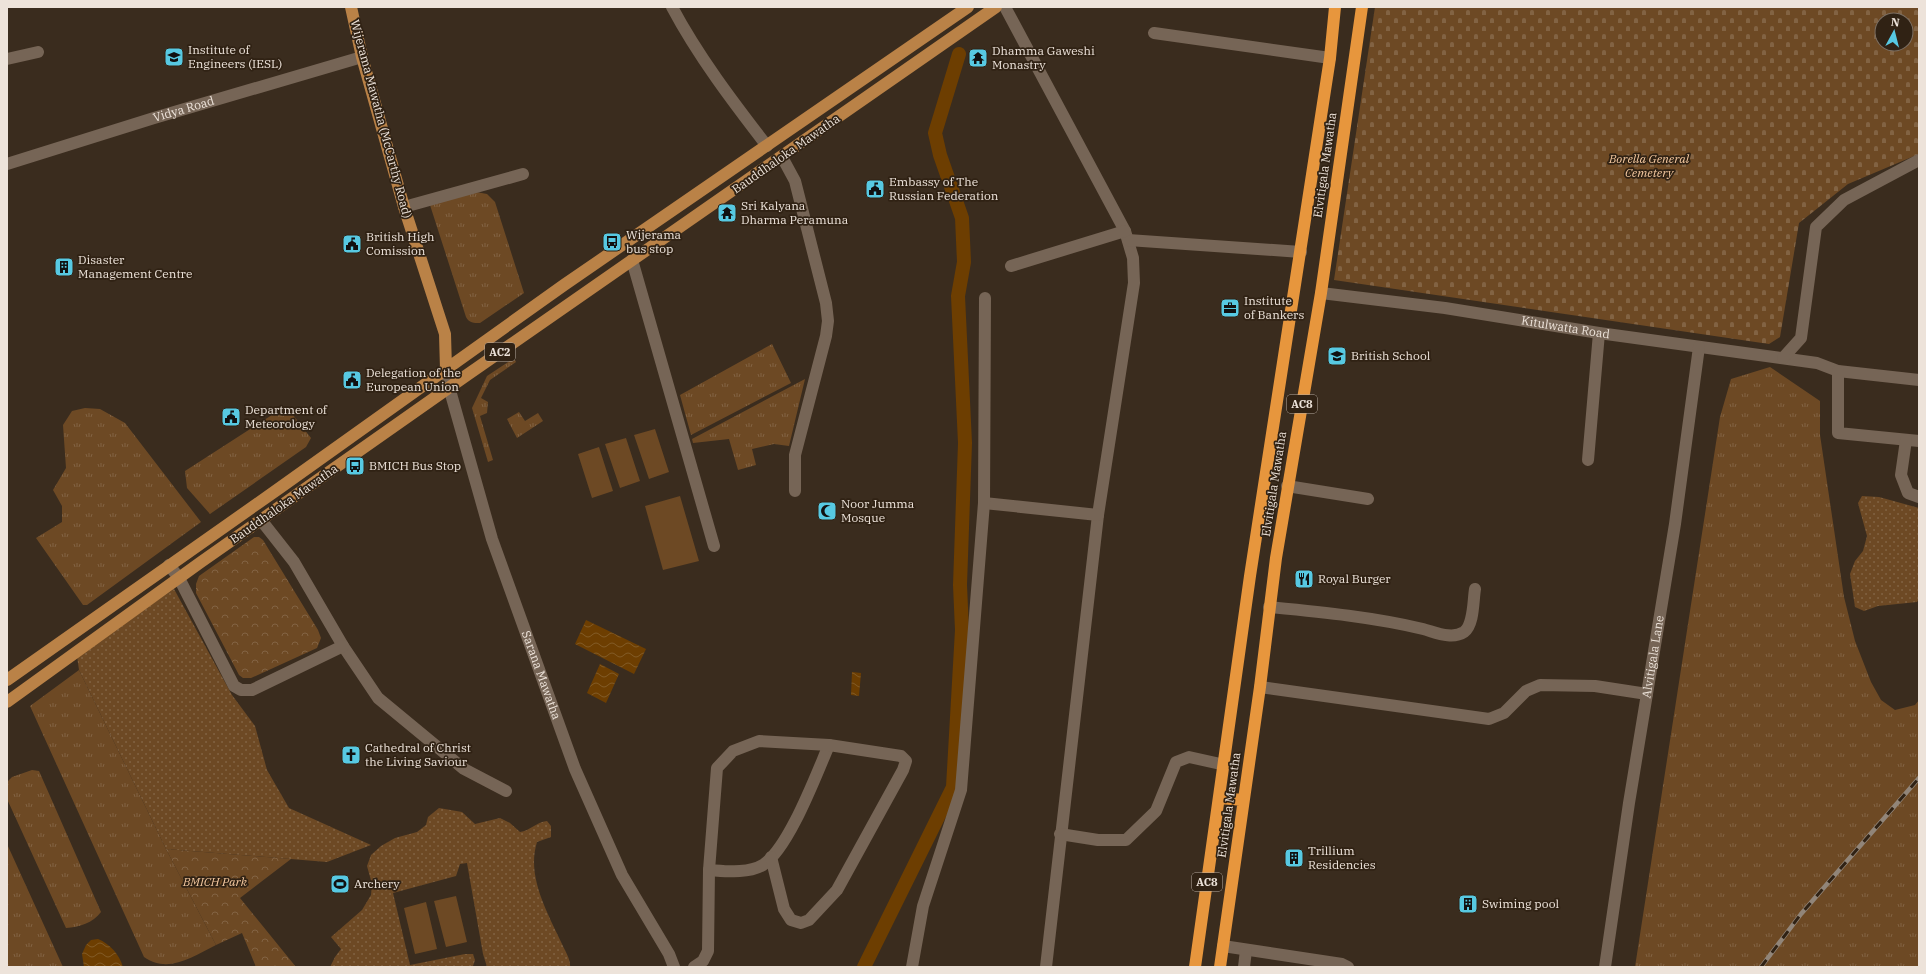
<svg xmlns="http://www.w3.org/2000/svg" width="1926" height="974" viewBox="0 0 1926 974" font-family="'IBM Plex Serif',serif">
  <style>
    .grass { fill: url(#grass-tufts) }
    .cemetery { fill: url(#cemetery-stones); fill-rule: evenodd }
    .park { fill: url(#park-crowns) }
    .garden { fill: url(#garden-dots) }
    .pitch { fill: #6d4924 }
    .water { fill: url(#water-waves) }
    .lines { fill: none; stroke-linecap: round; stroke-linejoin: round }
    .canal { stroke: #6d3e01; stroke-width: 14 }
    .minor { stroke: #766556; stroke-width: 12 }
    .major { stroke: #ba8247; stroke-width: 12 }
    .highway { stroke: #e7963d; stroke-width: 12 }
    .rail-casing { stroke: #918579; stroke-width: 4.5 }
    .rail { stroke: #302214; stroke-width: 3; stroke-dasharray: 9; stroke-linecap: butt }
    .labels { text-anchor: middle; stroke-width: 3.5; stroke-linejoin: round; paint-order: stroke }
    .shield { fill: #302214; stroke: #b4a99f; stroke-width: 1 }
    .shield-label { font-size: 11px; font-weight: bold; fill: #ede3da }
    .poi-label { font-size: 12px; fill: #ede3da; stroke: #302214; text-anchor: start }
    .street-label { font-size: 12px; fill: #ede3da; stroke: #302214 }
    .park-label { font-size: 12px; font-style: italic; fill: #f5c9a0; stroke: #302214 }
  </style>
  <defs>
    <pattern id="grass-tufts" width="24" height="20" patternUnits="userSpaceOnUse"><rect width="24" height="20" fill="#6d4924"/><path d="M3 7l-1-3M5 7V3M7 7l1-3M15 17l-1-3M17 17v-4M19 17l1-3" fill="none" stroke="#826343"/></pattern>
    <pattern id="cemetery-stones" width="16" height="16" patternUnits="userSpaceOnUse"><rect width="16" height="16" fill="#6d4924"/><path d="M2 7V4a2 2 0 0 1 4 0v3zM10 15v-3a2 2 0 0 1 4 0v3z" fill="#826343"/></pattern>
    <pattern id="park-crowns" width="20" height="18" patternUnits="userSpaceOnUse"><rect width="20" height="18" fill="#6d4924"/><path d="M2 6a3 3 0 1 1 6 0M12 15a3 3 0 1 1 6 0" fill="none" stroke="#826343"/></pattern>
    <pattern id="garden-dots" width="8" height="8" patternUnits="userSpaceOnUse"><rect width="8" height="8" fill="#6d4924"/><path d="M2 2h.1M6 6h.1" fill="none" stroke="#826343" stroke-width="1.8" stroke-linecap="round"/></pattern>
    <pattern id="water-waves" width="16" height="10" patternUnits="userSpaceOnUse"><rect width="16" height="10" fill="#6d3e01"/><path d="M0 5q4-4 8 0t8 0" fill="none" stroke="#825a25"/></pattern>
  </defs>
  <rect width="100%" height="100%" fill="#3a2c1e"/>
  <path class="grass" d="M476 192 487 194 495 202 524 293 480 323C474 323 469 323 466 317L430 205Z
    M772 344 791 383 691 435 680 395Z
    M514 358 516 362 490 380 481 398 488 402 487 413 480 416 493 460 488 462 472 408 487 376Z
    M1770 367 1820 401V435L1844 597 1855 641 1871 682 1881 700 1895 710 1915 705 1919 700V967H1635L1720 417 1731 379Z
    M805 379 789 446 774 444 752 449 756 465 738 470 729 439 693 443 692 439Z
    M85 408 100 409 125 423 201 522 87 605H83L36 538 62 522V506L53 490 66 468 63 425 72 411Z
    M519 412 525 421 538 413 543 421 517 438 507 419Z
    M275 413 293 415 311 438 306 447 210 514 187 488 185 471Z
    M79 670 166 849 216 945C192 957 168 974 144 957L30 706Z
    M32 770 39 771 101 912C93 923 79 927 66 928L7 799V782L12 777Z
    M7 844 63 967H7Z"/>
  <path class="cemetery" d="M1375 7H1919V154L1848 184 1799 223 1780 337 1769 344 1334 280ZM1882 20H1906V44H1882Z"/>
  <path class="park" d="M254 537H259L263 540 318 630 321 638 317 648 251 678H243L239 675 196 593V584L199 576Z
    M166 849 291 859 240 898 296 967H256L242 933 216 945Z"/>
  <path class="garden" d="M1862 496 1879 497 1919 508V599L1917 602 1878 606 1864 611 1855 607 1850 574 1855 561 1863 551 1867 536 1858 503Z
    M174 589 232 695 255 726 267 770 289 808 371 845 327 862 166 849 79 670 77 656Z
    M439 808 462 812 475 824 500 818 510 823 520 832C530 831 536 822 547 821L551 826V837L537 842C526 877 548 913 562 944 565 951 571 960 570 967H487L483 954 467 863 460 864 456 876 393 893 410 965 465 954H473L475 960 473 966 330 967 335 957 341 949 331 937 362 910 371 895 372 884 367 866 371 855 381 846 395 838 417 832 426 825 428 817Z"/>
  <path class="pitch" d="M655 429 669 472 649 479 634 435Z
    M626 438 640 481 620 488 605 444Z
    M599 447 613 491 592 498 578 454Z
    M680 496 699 561 663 570 645 506Z
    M456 896 467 942 446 947 434 901Z
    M426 902 437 949 415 954 404 908Z"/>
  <path class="water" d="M586 620 646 649 634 674 575 644Z
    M600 664 619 674 606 703 587 693Z
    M852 672 861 673 859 696 851 695Z
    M98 939C110 944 119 954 123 967H84L82 954 86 945 91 940Z"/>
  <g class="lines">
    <path class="canal" d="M864 967 953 787 962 630 960 585 965 443 958 296 964 262 962 218 940 155 935 133 959 54"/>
    <g class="minor">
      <path d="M672 7C698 56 733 102 767 146"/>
      <path d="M1005 7 1125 231 1133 258 1134 283 1098 515 1046 967"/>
      <path d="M1154 33 1330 58"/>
      <path d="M7 59 38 52"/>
      <path d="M782 157 795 181 826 303 828 321 826 336 795 455V491"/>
      <path id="s1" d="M7 164 154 118 362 57"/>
      <path d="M404 207 523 174"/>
      <path d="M1128 240 1301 252"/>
      <path d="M632 260 714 546"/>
      <path d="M1011 266 1125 231"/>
      <path id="s2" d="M1321 293 1445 308 1599 333 1817 363 1838 371 1919 380"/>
      <path d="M1783 358 1801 338 1816 227 1844 200 1919 160"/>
      <path id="s3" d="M446 369 449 387 492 539 575 769 622 875 669 954 674 967"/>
      <path d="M1838 371V433L1919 441"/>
      <path d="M1906 440 1901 475 1908 493 1919 497"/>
      <path d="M1588 460 1599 333"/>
      <path d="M1287 486 1368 499"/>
      <path d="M984 503 1098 515"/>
      <path d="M261 520 294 562 343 646 378 698 464 769 506 791"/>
      <path d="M169 565 179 578 234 686 241 690H252L343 646"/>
      <path d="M1269 607C1320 612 1373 617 1423 629 1435 632 1452 640 1464 632 1474 625 1473 601 1475 589"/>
      <path d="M1260 687 1489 719 1504 713 1526 691 1540 685 1595 686 1647 694"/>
      <path d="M1060 834 1098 840H1126L1156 811 1176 762 1189 757 1225 765"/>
      <path d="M709 870C725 871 748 874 763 865 789 848 816 775 829 745"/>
      <path d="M1223 946 1342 964 1348 967"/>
      <path d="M694 967 703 961 708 951 709 870 717 768 733 751 759 741 829 745 901 756 906 761 903 770 837 890 809 920 801 923 791 920 784 909 771 857"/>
      <path d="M912 967 923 906 961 790 984 503 985 298"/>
      <path d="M1244 967 1246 950"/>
      <path id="s4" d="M1605 967 1629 803 1675 524 1699 347"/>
    </g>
    <path class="major" d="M351 7 362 57 404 207 445 334 446 369
      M7 680 281 487 564 285 968 7
      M7 702 201 562 467 375 996 7"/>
    <path class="highway" d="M1220 798 1243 800
      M1195 967 1250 576 1330 58 1335 7
      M1220 967 1260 687 1276 558 1321 293 1362 7"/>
    <g class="rail-casing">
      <path id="rail" d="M1761 967 1801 914 1919 778"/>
    </g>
    <use href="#rail" class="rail"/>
  </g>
  <defs>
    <g id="school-square" transform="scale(1)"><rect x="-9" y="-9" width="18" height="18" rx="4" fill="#57c9e2" stroke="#302214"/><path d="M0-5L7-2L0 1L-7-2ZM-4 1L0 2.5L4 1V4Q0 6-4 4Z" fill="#111"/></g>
    <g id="temple-square" transform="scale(1)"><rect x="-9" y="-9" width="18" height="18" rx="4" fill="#57c9e2" stroke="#302214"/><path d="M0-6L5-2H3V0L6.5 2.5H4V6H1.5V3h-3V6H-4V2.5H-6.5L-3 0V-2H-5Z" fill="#111"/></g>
    <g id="civic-square" transform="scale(1)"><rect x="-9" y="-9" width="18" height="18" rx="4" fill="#57c9e2" stroke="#302214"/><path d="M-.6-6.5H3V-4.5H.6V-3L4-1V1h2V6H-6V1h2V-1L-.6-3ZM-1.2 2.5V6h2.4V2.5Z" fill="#111"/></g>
    <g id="bus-square" transform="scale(1)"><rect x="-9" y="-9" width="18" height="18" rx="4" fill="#57c9e2" stroke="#302214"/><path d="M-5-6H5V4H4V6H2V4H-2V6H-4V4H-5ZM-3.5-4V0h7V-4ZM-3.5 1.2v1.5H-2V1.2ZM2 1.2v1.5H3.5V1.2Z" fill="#111"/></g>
    <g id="building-square" transform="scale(1)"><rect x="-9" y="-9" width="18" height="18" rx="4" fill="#57c9e2" stroke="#302214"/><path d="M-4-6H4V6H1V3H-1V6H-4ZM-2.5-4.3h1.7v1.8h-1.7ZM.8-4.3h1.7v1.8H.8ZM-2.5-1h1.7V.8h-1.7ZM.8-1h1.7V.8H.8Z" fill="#111"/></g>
    <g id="office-square" transform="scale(1)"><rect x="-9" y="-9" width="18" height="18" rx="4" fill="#57c9e2" stroke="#302214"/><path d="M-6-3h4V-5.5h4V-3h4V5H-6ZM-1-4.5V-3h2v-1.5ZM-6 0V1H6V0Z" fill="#111"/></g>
    <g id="mosque-square" transform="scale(1)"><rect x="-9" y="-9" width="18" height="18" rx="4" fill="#57c9e2" stroke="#302214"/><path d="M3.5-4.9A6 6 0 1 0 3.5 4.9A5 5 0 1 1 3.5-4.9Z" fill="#111"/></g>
    <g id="restaurant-square" transform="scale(1)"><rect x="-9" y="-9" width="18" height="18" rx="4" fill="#57c9e2" stroke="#302214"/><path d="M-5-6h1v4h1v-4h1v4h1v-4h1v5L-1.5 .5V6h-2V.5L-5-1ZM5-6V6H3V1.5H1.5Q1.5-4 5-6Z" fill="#111"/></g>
    <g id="church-square" transform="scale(1)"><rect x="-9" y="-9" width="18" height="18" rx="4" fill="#57c9e2" stroke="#302214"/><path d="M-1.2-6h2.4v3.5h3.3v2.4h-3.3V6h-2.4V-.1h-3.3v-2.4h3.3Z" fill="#111"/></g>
    <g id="stadium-square" transform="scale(1)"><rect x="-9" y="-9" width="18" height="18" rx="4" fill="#57c9e2" stroke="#302214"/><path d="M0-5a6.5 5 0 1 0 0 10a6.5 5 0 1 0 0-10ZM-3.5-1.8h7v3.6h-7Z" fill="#111"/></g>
  </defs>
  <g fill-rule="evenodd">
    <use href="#school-square" x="174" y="57"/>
    <use href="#temple-square" x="978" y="58"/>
    <use href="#civic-square" x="875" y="189"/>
    <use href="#temple-square" x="727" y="213"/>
    <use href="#bus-square" x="612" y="242"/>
    <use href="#civic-square" x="352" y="244"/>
    <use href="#building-square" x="64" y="267"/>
    <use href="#office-square" x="1230" y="308"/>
    <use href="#school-square" x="1337" y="356"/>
    <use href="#civic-square" x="352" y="380"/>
    <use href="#civic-square" x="231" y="417"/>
    <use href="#bus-square" x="355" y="466"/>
    <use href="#mosque-square" x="827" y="511"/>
    <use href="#restaurant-square" x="1304" y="579"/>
    <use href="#church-square" x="351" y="755"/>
    <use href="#building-square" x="1294" y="858"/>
    <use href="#stadium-square" x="340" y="884"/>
    <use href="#building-square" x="1468" y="904"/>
  </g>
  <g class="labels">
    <g class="shield">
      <rect x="485" y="343" width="30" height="18" rx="3"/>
      <rect x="1287" y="395" width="30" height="18" rx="3"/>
      <rect x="1192" y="873" width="30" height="18" rx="3"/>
    </g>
    <g class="shield-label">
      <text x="500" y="356">AC2</text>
      <text x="1302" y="408">AC8</text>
      <text x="1207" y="886">AC8</text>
    </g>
    <g class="poi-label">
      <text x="188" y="54">Institute of<tspan x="188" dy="14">Engineers (IESL)</tspan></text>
      <text x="992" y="55">Dhamma Gaweshi<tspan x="992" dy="14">Monastry</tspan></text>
      <text x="889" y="186">Embassy of The<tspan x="889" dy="14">Russian Federation</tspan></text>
      <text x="741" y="210">Sri Kalyana<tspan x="741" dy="14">Dharma Peramuna</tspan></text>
      <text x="626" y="239">Wijerama<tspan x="626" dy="14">bus stop</tspan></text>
      <text x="366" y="241">British High<tspan x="366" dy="14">Comission</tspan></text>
      <text x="78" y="264">Disaster<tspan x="78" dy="14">Management Centre</tspan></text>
      <text x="1244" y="305">Institute<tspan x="1244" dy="14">of Bankers</tspan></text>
      <text x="1351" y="360">British School</text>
      <text x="366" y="377">Delegation of the<tspan x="366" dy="14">European Union</tspan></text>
      <text x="245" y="414">Department of<tspan x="245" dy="14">Meteorology</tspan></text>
      <text x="369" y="470">BMICH Bus Stop</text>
      <text x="841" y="508">Noor Jumma<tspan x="841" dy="14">Mosque</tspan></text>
      <text x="1318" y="583">Royal Burger</text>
      <text x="365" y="752">Cathedral of Christ<tspan x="365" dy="14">the Living Saviour</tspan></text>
      <text x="1308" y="855">Trillium<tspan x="1308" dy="14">Residencies</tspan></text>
      <text x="354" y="888">Archery</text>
      <text x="1482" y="908">Swiming pool</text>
    </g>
    <g class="street-label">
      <text dy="4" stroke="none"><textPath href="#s1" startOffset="185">Vidya Road</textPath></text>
      <text transform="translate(381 119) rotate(75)" y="4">Wijerama Mawatha (McCarthy Road)</text>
      <text transform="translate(786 154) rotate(-35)" y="4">Bauddhaloka Mawatha</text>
      <text transform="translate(1325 165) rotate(-82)" y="4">Elvitigala Mawatha</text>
      <text dy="4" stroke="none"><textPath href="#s2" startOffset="247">Kitulwatta Road</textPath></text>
      <text transform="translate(1274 484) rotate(-81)" y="4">Elvitigala Mawatha</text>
      <text transform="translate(284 504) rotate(-35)" y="4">Bauddhaloka Mawatha</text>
      <text dy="4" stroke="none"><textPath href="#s4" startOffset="314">Alvitigala Lane</textPath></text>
      <text dy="4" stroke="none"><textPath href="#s3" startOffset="321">Sarana Mawatha</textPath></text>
      <text transform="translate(1229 805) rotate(-82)" y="4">Elvitigala Mawatha</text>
    </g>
    <g class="park-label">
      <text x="1649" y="163">Borella General<tspan x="1649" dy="14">Cemetery</tspan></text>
      <text x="215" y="886">BMICH Park</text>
    </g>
  </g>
  <rect width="1926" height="974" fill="none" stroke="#ede3da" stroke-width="16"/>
  <g transform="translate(1894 32) rotate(7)"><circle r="19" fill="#302214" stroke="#7c6f63"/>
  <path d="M0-3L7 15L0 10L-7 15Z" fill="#57c9e2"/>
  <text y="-6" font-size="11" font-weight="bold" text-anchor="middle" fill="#ede3da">N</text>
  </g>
</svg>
